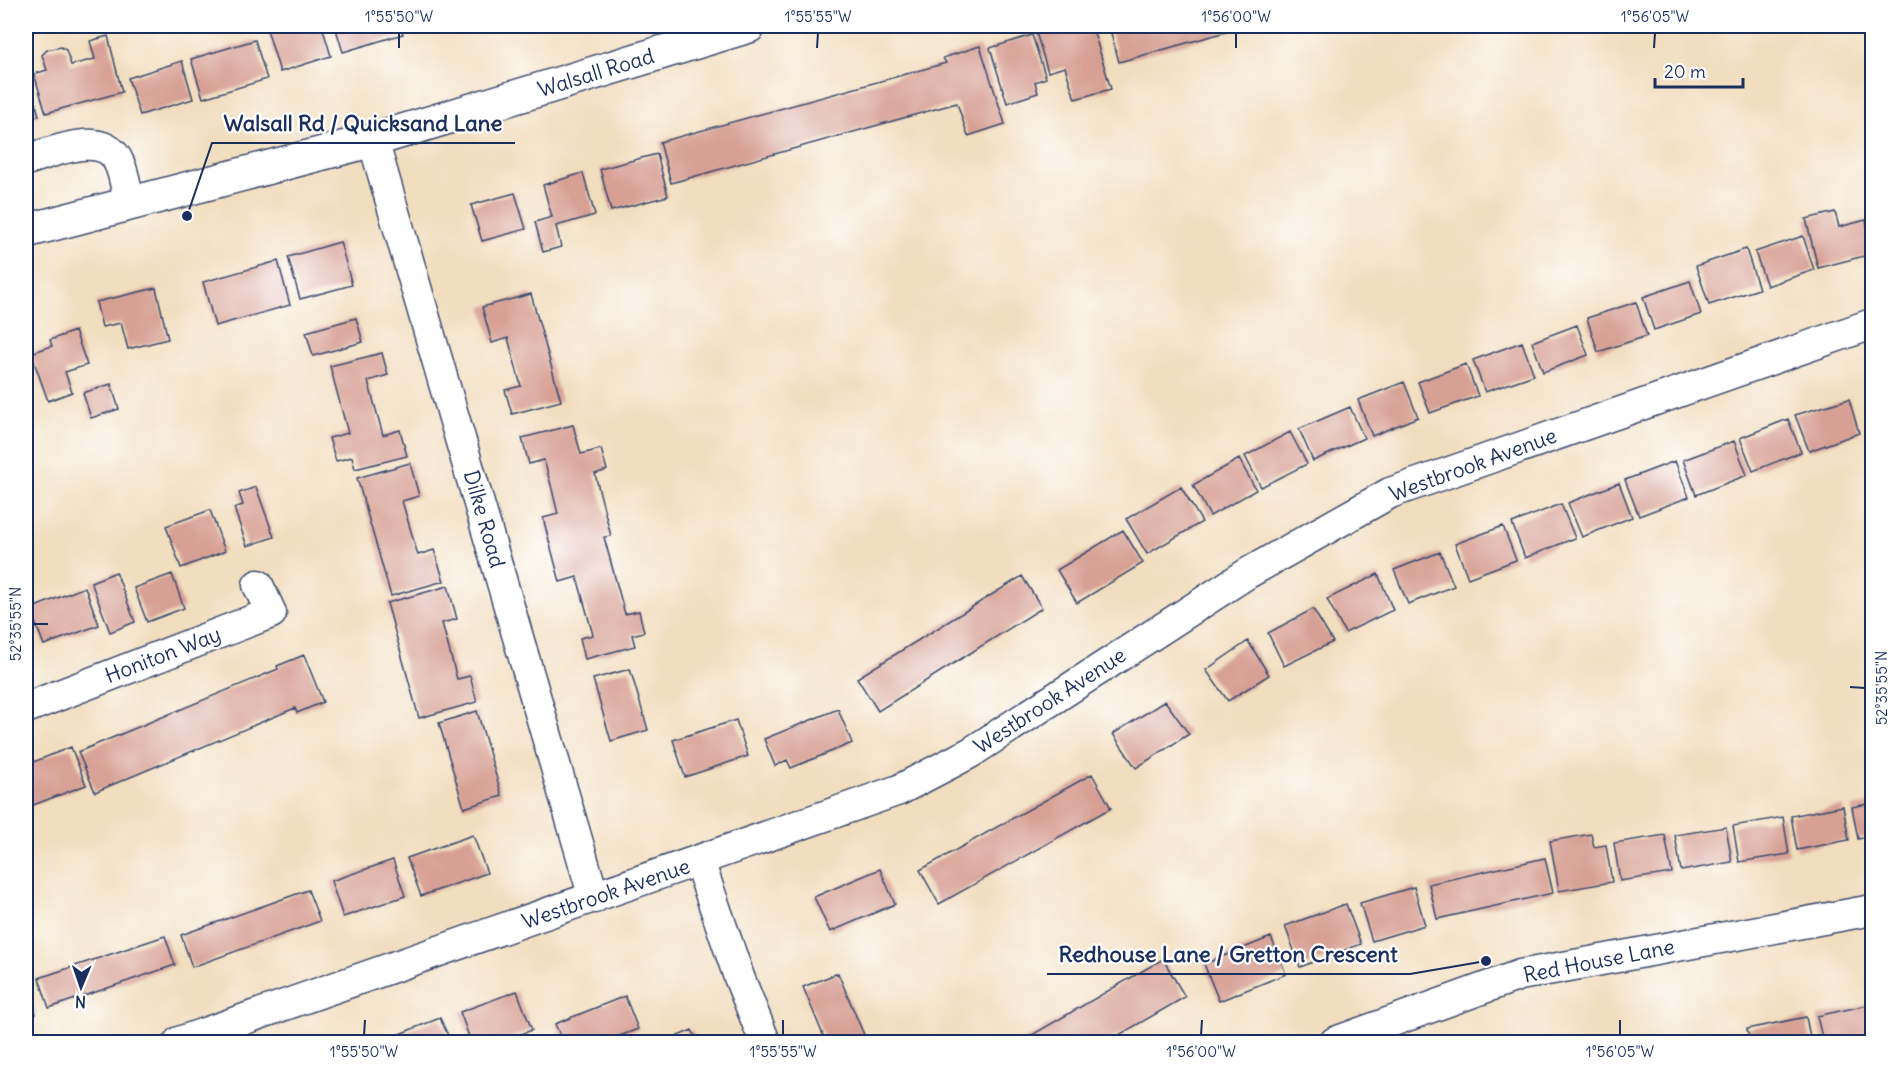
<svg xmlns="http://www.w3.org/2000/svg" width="1898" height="1068" viewBox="0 0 1898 1068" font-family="Delius,sans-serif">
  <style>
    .building { fill: #d7a094 }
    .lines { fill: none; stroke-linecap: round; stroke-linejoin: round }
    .minor-casing { stroke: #3b496d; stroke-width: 33 }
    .major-casing { stroke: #3b496d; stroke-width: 36 }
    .minor { stroke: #fff; stroke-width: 30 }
    .major { stroke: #fff; stroke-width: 33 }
    .ticks { fill: none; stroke: #1b2f5e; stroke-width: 2 }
    .labels { text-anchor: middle; stroke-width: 4.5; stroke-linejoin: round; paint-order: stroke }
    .street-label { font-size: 21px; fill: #1b2f5e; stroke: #fff }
    .leader { fill: none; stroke: #1b2f5e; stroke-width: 2 }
    .callout-dot { fill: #1b2f5e; stroke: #fff; stroke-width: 2 }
    .callout-label { font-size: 22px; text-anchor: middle; font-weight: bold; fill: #1b2f5e; stroke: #fff; stroke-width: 4.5; stroke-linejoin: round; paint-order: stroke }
    .neatline { fill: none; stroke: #1b2f5e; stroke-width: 2 }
    .ticks-label { font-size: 15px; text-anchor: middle; fill: #1b2f5e }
  </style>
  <rect width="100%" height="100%" fill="#fff"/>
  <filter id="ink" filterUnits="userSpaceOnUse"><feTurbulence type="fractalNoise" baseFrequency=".0167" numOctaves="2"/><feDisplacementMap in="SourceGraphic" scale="12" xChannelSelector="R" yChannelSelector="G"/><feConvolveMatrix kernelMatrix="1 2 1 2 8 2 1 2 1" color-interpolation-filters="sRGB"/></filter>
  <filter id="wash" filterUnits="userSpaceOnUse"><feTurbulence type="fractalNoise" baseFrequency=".008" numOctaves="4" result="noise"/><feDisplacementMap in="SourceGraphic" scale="24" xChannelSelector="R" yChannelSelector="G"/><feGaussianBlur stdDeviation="1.35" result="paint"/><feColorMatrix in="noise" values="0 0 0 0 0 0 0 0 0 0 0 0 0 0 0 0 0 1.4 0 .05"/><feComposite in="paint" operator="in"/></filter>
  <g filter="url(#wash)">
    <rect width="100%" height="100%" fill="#f1debf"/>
    <g id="blocks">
      <path class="building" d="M266 26H322L331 56 280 72Z
        M335 26H400L403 34 343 52Z
        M1047 26H1092L1111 89 1075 99 1065 67 1048 72 1035 29Z
        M1109 26H1247L1119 62Z
        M1032 35 1046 78 1035 82 1038 93 1007 103 990 48Z
        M108 36 122 92 46 113 34 74 47 70 42 55 47 50 61 47 66 50 71 65 95 59 90 41Z
        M255 40 267 79 203 98 191 59Z
        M980 46 1005 124 968 136 957 103 671 183 660 142 946 63 943 58Z
        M182 61 193 99 140 115 128 78Z
        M29 78 39 116 26 119V79Z
        M657 154 668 196 611 211 600 169Z
        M583 173 595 215 556 226 561 247 543 252 535 222 552 217 543 185Z
        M515 193 526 229 482 241 471 205Z
        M1835 212 1839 227 1866 220 1872 254 1818 268 1806 219Z
        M1803 236 1814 270 1767 286 1755 252Z
        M340 242 352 285 300 299 288 257Z
        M1746 249 1759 289 1709 305 1696 266Z
        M278 261 290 305 215 326 203 282Z
        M1690 281 1701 314 1654 330 1643 297Z
        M156 288 168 339 128 349 121 323 102 327 96 302Z
        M531 294 561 401 512 414 505 390 521 386 508 338 492 343 482 307Z
        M1636 302 1647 336 1598 352 1587 318Z
        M356 318 363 342 313 356 306 332Z
        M1577 325 1588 355 1543 372 1532 342Z
        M75 331 87 365 65 372 72 392 48 401 31 353 52 346 50 340Z
        M1522 342 1534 375 1485 392 1473 360Z
        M382 353 388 375 368 381 383 435 400 430 407 456 355 469 352 457 336 461 329 438 348 433 330 366Z
        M1466 364 1478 396 1430 413 1418 382Z
        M1404 382 1418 417 1372 436 1358 400Z
        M111 384 119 409 91 418 83 393Z
        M1871 389 1872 390V428L1865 426Z
        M1849 399 1859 433 1809 451 1795 415Z
        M1350 407 1364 438 1313 461 1299 429Z
        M1788 419 1801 452 1753 471 1740 438Z
        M573 425 581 454 601 449 607 470 595 474 611 536 604 537 625 614 639 611 644 632 632 635 635 646 585 659 580 638 593 635 577 577 560 582 543 518 558 514 551 485 544 460 529 464 522 438Z
        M1290 432 1307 464 1261 487 1245 456Z
        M1734 441 1747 475 1696 495 1683 460Z
        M1239 459 1256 490 1210 516 1193 485Z
        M1675 461 1689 497 1639 516 1625 480Z
        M410 463 419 496 402 501 418 555 434 550 444 581 391 596 357 478Z
        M1619 483 1632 517 1582 537 1568 503Z
        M256 487 274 537 247 546 234 508 243 505 239 493Z
        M1181 487 1202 522 1147 554 1126 519Z
        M1561 504 1575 538 1525 558 1512 523Z
        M210 510 225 551 181 568 166 526Z
        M1503 526 1516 560 1468 578 1455 544Z
        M1123 530 1143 563 1077 603 1057 570Z
        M1440 552 1454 586 1408 604 1394 570Z
        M116 572 135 622 110 632 91 582Z
        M172 574 184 608 147 622 134 588Z
        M1378 574 1393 610 1345 633 1327 599Z
        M1022 576 1042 608 878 711 857 678Z
        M448 586 457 619 442 623 457 679 470 676 477 702 419 718 387 603Z
        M85 587 99 625 44 645 30 609Z
        M1313 609 1333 642 1284 666 1268 633Z
        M1248 641 1269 675 1228 701 1206 670Z
        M304 655 323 702 297 713 295 708 95 792 78 752 278 669 277 666Z
        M630 669 648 730 611 741 593 679Z
        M1165 701 1189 734 1136 768 1113 734Z
        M838 709 852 743 791 768 787 760 775 766 764 739Z
        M477 711 502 796 464 808 439 723Z
        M736 720 748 756 685 777 673 740Z
        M71 747 86 785 28 807 26 800V765Z
        M1092 774 1111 808 939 904 920 870Z
        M1872 803V836L1858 839 1852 807Z
        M1843 806 1849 840 1797 850 1791 816Z
        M1783 817 1789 854 1739 862 1733 826Z
        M1726 827 1732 862 1681 871 1675 835Z
        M1591 834 1594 847 1606 845 1612 882 1559 891 1550 841Z
        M473 835 487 873 421 896 407 858Z
        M1665 835 1672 873 1620 881 1614 843Z
        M1545 858 1553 893 1437 919 1429 884Z
        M393 860 405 896 343 917 331 881Z
        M880 869 895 904 830 932 814 897Z
        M1414 887 1425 925 1372 941 1360 903Z
        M308 890 320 921 192 967 181 935Z
        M1346 904 1361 944 1300 967 1285 926Z
        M165 936 175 965 49 1008 39 978Z
        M1271 937 1286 974 1219 1001 1204 964Z
        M1163 959 1185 997 1107 1042H1020Z
        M838 973 867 1042H826L803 987Z
        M26 986 36 1014 26 1018Z
        M517 991 532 1030 500 1042H471L460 1012Z
        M625 996 638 1029 604 1042H563L555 1024Z
        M1872 1004V1039L1857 1042H1823L1817 1016Z
        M1806 1017 1811 1042H1750L1747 1029Z
        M440 1018 451 1042H379Z
        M692 1030 698 1042H664Z"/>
    </g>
  </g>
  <g filter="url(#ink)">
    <use href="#blocks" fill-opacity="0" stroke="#3b496d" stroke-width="1.5"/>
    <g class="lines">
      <g class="minor-casing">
        <path id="minor" d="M373 140 594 898
          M26 160C51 153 105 128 119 163 125 175 126 191 130 204
          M26 708 271 613 258 585
          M699 861 739 977 765 1042
          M179 1042 899 790 970 753 1248 573 1390 493 1872 324
          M1335 1042 1520 975 1872 910"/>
      </g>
      <g class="major-casing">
        <path id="major" d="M26 231 373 140 749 26"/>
      </g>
      <use href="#minor" class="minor"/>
      <use href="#major" class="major"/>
    </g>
  </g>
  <path class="ticks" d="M399 48V33M817 48 818 33M1236 48V33M1654 48 1655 33M33 624H48M1850 687 1865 688M364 1035 365 1020M783 1035V1020M1201 1035 1202 1020M1620 1035V1020"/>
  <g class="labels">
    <g class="street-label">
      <text transform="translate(596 73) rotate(-17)" y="7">Walsall Road</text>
      <text transform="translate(1473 465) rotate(-20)" y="7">Westbrook Avenue</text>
      <text transform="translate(484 519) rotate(74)" y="7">Dilke Road</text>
      <text transform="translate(163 655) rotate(-21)" y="7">Honiton Way</text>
      <text transform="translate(1050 701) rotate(-33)" y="7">Westbrook Avenue</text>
      <text transform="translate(606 894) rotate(-19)" y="7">Westbrook Avenue</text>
      <text transform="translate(1599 961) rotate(-11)" y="7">Red House Lane</text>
    </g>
  </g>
  <path class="leader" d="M187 216L212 143H515M1486 961L1410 974H1047"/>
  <g class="callout-dot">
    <circle cx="187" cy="216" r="6"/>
    <circle cx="1486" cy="961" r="6"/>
  </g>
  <g class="callout-label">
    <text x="363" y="131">Walsall Rd / Quicksand Lane</text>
    <text x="1228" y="962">Redhouse Lane / Gretton Crescent</text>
  </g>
  <rect width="1898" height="1068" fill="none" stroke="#fff" stroke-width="66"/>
  <g transform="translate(81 987) rotate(182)" stroke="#ffffff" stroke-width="4.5" paint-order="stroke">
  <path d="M0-4.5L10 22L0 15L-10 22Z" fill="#1b2f5e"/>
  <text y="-9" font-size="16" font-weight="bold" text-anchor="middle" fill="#1b2f5e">N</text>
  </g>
  <path d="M1655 78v9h88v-9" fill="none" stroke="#1b2f5e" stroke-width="3"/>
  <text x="1664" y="78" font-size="18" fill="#1b2f5e" stroke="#ffffff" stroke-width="4.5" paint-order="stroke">20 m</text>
  <rect x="33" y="33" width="1832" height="1002" class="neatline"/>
  <g class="ticks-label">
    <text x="399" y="22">1°55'50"W</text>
    <text x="818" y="22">1°55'55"W</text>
    <text x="1236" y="22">1°56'00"W</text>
    <text x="1655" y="22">1°56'05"W</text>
    <text transform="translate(16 624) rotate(-90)" y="5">52°35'55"N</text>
    <text transform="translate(1882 688) rotate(-90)" y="5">52°35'55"N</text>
    <text x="364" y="1057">1°55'50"W</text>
    <text x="783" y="1057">1°55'55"W</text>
    <text x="1201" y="1057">1°56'00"W</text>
    <text x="1620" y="1057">1°56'05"W</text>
  </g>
</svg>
